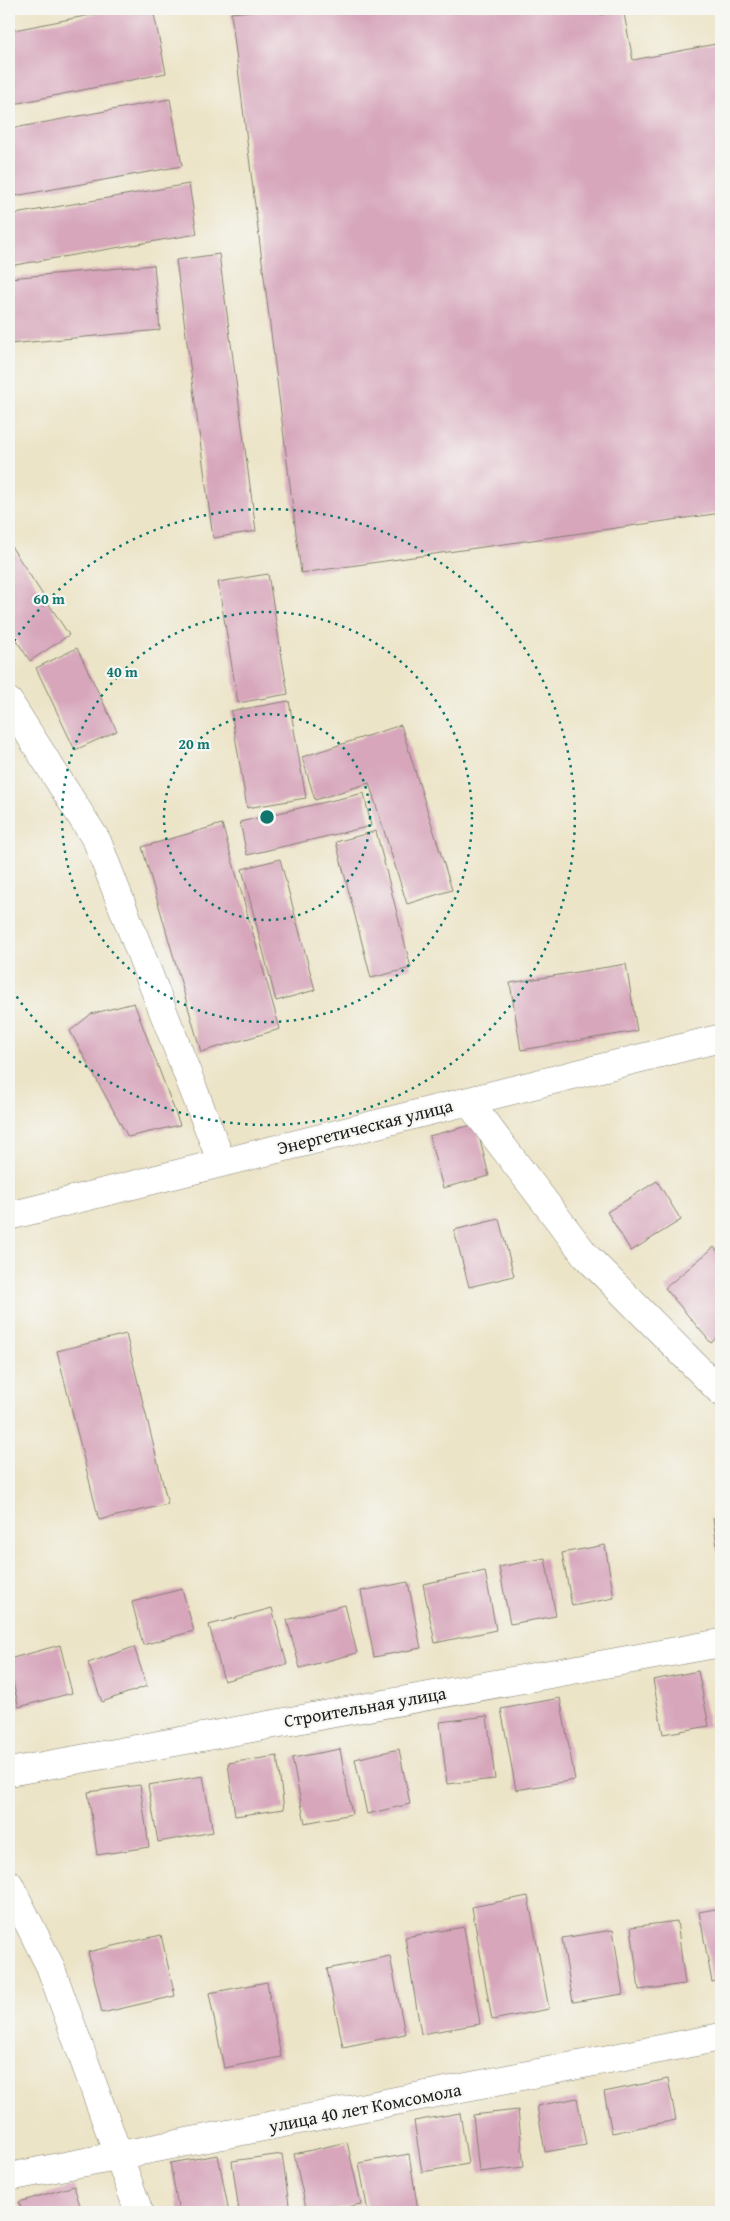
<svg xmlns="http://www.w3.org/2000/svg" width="730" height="2221" viewBox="0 0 730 2221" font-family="'Gentium Book Plus',serif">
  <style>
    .building { fill: #d7a6bb }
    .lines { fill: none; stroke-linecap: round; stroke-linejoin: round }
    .minor-casing { stroke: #848072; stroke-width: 29 }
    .minor { stroke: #fff; stroke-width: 28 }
    .ring { fill: none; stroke: #0f766e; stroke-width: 2.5; stroke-dasharray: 2.5 5 }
    .labels { text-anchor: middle; stroke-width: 4.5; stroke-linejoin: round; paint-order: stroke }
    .street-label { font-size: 18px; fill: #1c1c1c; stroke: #f6f6f2 }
    .centre { fill: #0f766e; stroke: #f6f6f2; stroke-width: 2.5 }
    .ring-label { font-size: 15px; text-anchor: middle; font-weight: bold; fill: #0f766e; stroke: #f6f6f2; stroke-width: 4.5; stroke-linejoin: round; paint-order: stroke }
  </style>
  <rect width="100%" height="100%" fill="#f6f6f2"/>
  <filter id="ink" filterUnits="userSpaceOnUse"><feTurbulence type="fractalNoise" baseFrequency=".02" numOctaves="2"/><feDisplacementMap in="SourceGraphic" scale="10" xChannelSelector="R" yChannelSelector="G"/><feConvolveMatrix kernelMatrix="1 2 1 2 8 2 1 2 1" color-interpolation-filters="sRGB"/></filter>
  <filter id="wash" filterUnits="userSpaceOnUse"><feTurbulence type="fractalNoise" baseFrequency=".0096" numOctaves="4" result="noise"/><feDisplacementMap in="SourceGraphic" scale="20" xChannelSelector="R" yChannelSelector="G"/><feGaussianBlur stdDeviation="1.12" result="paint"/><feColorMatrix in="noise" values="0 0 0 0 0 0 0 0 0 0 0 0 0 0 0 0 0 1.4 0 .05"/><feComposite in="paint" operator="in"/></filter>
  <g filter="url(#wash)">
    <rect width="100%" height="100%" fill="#ece4c7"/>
    <g id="blocks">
      <path class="building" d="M121 9H153L166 73 9 105V31Z
        M272 9H600V15L623 9 633 60 721 43V513L301 573 231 13Z
        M170 99 182 166 9 197V129Z
        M189 184 197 234 9 266V215Z
        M219 254 256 531 213 538 176 260Z
        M154 265 160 330 9 344V278Z
        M9 543 69 635 30 661 9 629Z
        M268 574 288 694 238 703 218 582Z
        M77 648 117 731 75 750 36 668Z
        M289 701 306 798 247 808 231 711Z
        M401 725 452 890 407 904 369 783 315 800 302 757Z
        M364 793 371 826 247 855 240 822Z
        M222 824 280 1029 201 1052 142 847Z
        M376 831 411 968 371 978 336 842Z
        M280 859 315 990 276 1001 242 869Z
        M626 964 637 1031 521 1050 510 983Z
        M134 1003 180 1125 128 1137 70 1031 91 1014Z
        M476 1124 489 1176 443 1188 429 1136Z
        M657 1181 681 1220 631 1251 607 1212Z
        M499 1219 514 1276 469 1287 454 1230Z
        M714 1247 721 1256V1334L711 1343 665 1288Z
        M126 1334 168 1504 99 1520 57 1351Z
        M721 1517V1569H720L713 1518Z
        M605 1545 614 1598 572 1606 562 1553Z
        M545 1558 556 1616 510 1624 499 1567Z
        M485 1571 496 1630 435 1643 423 1584Z
        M408 1582 421 1648 374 1657 361 1591Z
        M182 1589 194 1631 143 1645 132 1602Z
        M345 1605 357 1653 300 1668 287 1620Z
        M272 1608 287 1664 224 1681 209 1625Z
        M60 1645 72 1693 19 1707 9 1667V1659Z
        M134 1647 147 1686 102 1702 88 1663Z
        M698 1671 709 1726 663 1734 653 1680Z
        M560 1698 575 1780 516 1790 501 1709Z
        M487 1716 495 1779 447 1784 440 1722Z
        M340 1749 352 1814 305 1823 292 1758Z
        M399 1749 410 1804 367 1814 355 1759Z
        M277 1756 284 1809 235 1816 228 1763Z
        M203 1776 213 1832 158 1842 148 1785Z
        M140 1785 149 1847 97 1855 88 1792Z
        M528 1896 549 2009 492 2020 472 1907Z
        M721 1908V1980L712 1982 699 1912Z
        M677 1921 685 1984 639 1990 631 1927Z
        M464 1927 480 2024 421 2034 405 1937Z
        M613 1930 623 1994 573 2002 562 1938Z
        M161 1935 175 1996 102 2013 88 1952Z
        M390 1956 405 2034 343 2047 327 1969Z
        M267 1982 281 2057 224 2068 209 1993Z
        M668 2079 676 2120 612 2133 604 2092Z
        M577 2098 586 2145 545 2152 537 2106Z
        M518 2110 524 2167 479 2172 473 2115Z
        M460 2113 468 2164 422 2172 414 2121Z
        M347 2142 361 2204 326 2212H307L294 2154Z
        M282 2154 290 2212H239L232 2161Z
        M409 2154 418 2210 403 2212H368L359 2163Z
        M218 2155 229 2212H179L170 2163Z
        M74 2186 82 2212H22L19 2202Z"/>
    </g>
  </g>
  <g filter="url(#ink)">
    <use href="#blocks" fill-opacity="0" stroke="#848072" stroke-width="1"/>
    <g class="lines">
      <g class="minor-casing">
        <path id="minor" d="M9 702 97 841 222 1163
          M468 1101 586 1256 721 1392
          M9 1216 721 1038
          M9 1772 721 1643
          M9 1884 50 1966 139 2212
          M9 2177 721 2037"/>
      </g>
      <use href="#minor" class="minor"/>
    </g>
  </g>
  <g class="ring">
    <circle cx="267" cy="817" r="103"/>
    <circle cx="267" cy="817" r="205"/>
    <path d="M10 647A308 308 0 1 1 10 987"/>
  </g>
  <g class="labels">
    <g class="street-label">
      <text transform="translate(365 1127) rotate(-14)" y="6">Энергетическая улица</text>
      <text transform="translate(365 1707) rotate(-10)" y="6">Строительная улица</text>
      <text transform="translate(365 2108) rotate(-11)" y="6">улица 40 лет Комсомола</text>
    </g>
  </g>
  <circle cx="267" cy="817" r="8" class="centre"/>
  <g class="ring-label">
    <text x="49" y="604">60 m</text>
    <text x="122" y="677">40 m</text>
    <text x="194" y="749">20 m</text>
  </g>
  <rect width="730" height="2221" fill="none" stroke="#f6f6f2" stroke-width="30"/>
</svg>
